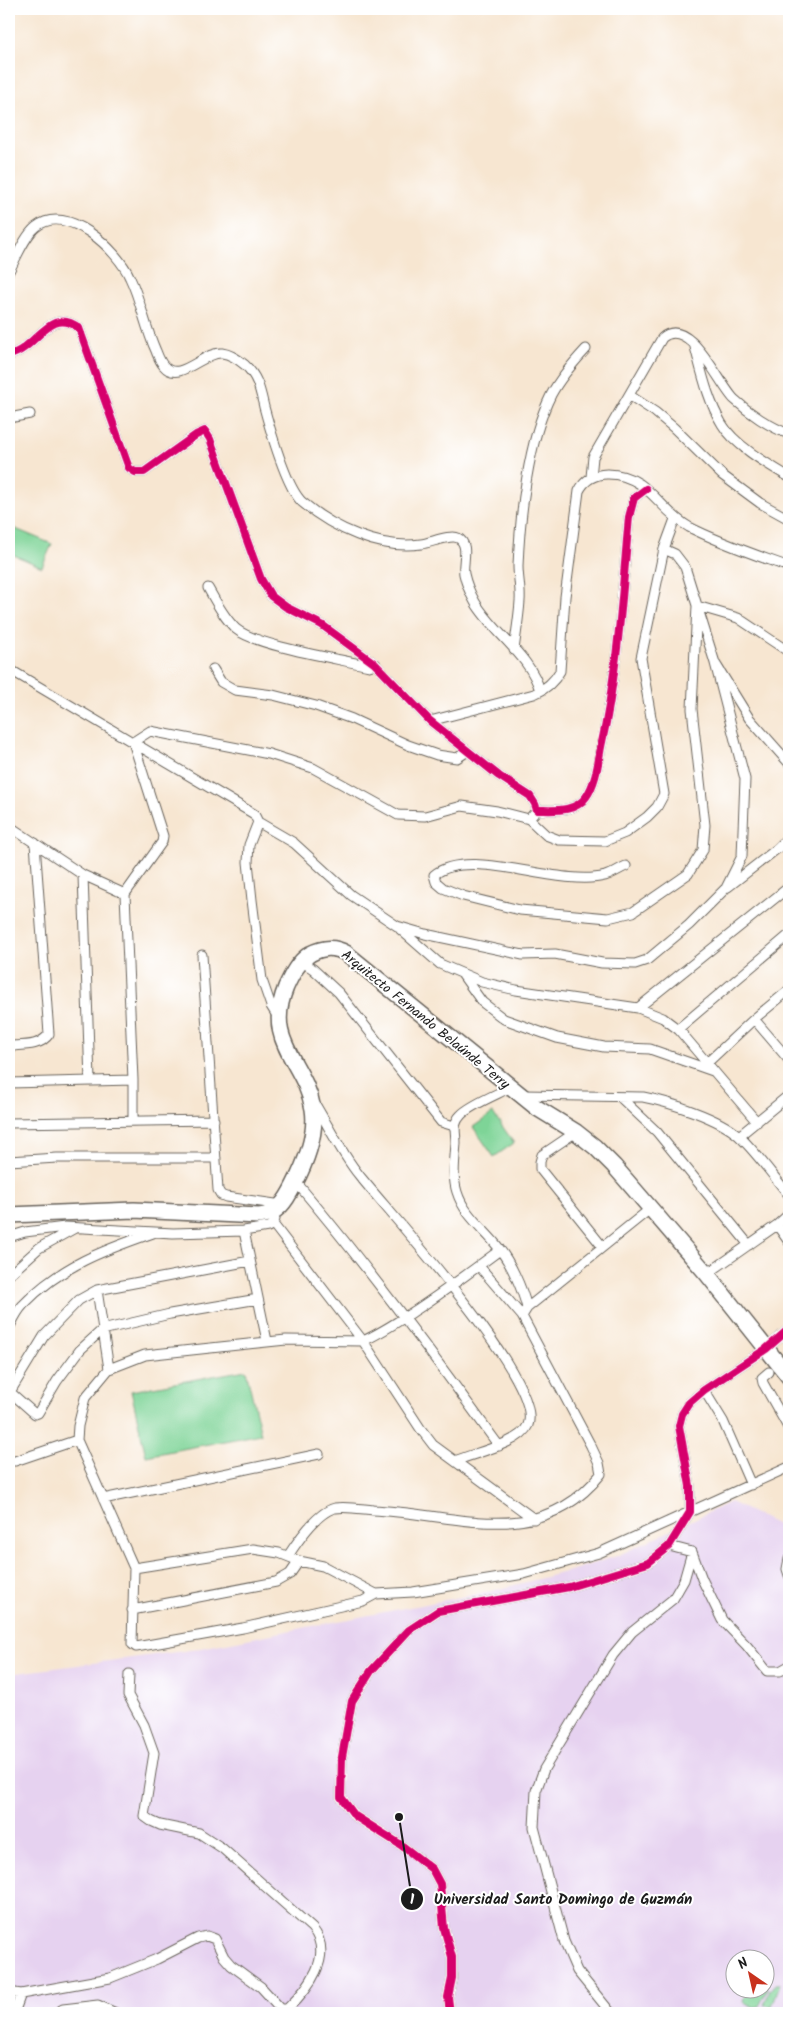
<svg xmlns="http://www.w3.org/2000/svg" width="798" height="2022" viewBox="0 0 798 2022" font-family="Kalam,sans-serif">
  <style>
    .built { fill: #e6d2f0; fill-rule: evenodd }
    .green { fill: #7ed497; stroke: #4d785a }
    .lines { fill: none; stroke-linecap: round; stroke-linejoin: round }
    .street-casing { stroke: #69635b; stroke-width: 11 }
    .primary-casing { stroke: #69635b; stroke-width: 18 }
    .street { stroke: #fff; stroke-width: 9 }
    .primary { stroke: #fff; stroke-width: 15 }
    .cycleway-casing { stroke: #fff; stroke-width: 11 }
    .cycleway { stroke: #d6006c; stroke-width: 8 }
    .labels { text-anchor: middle; stroke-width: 4; stroke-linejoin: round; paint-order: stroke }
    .street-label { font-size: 14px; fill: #1c1c1c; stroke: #fff }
    .leader { fill: none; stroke: #1c1c1c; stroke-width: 2 }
    .callout-dot { fill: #1c1c1c; stroke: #fff; stroke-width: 2 }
    .mark-label { font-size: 15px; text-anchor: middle; font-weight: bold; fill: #fff }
    .callout-label { font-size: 15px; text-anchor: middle; font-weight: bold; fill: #1c1c1c; stroke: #fff; stroke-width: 4; stroke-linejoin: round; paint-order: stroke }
  </style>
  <rect width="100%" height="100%" fill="#fff"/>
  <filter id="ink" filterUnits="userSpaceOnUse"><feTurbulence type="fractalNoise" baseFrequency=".02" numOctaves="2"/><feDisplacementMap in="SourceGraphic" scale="10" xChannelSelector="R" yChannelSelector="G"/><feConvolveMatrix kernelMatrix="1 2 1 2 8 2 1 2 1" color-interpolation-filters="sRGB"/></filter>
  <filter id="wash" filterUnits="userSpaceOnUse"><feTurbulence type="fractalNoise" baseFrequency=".0096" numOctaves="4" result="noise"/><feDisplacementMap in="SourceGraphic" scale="20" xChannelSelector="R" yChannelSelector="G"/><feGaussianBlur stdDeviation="1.12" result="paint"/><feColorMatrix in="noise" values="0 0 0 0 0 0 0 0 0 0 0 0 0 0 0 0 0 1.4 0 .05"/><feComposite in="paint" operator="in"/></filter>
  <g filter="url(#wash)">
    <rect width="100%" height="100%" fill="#f7e6d1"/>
    <path class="built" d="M730 1502 789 1530V2013H9V1674L185 1651 492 1591 573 1570 617 1556ZM736 1960H766V1990H736Z"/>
    <path class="green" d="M11 527 52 544 42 567 9 553V533Z
      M493 1113 514 1143 494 1157 473 1127Z
      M246 1370 261 1434 146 1456 131 1391Z
      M766 1983 768 1989 759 2006 754 2007 744 2002 745 1997 753 1990H766Z
      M775 1984H780L772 2006 764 2005 770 1990Z"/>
  </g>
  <g filter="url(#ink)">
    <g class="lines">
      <g class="street-casing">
        <path id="street" d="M9 271C17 257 24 237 36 227 67 202 118 250 130 278 141 301 145 327 156 351 158 356 160 362 164 366 179 384 204 351 222 353 230 354 239 360 245 365 258 377 260 390 264 407 270 429 286 487 302 502 333 528 380 550 421 544 430 543 451 534 458 538 470 544 462 563 464 574 466 583 470 593 475 602 493 633 531 656 540 691
          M695 347C702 373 708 401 722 424 734 445 769 465 789 477
          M9 355C37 349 49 305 79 328L129 468 135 472H144L196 435 205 431 210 439 261 579 271 596 286 607 322 625 374 663 430 721 499 776 530 796 535 804 537 810C553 810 575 813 586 797 596 783 598 763 601 747 618 671 622 594 629 517L634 498 646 489
          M629 395 655 412 674 428 722 475 760 503 789 519
          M9 418 30 414
          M591 477 593 457 662 338C689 314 719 384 734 399 749 413 770 427 789 434
          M664 549 675 554 685 567 715 663 749 718 789 763
          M208 588C216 602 224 618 236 629 256 646 340 659 369 666L376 664
          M514 650C516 634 519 617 520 601 521 589 518 578 518 566 520 515 528 441 551 395 560 378 573 363 586 349
          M9 669 254 814 258 822 249 845 248 862 252 900 262 980 271 1006 279 1019
          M213 669 221 682 235 690 273 695 316 706 352 719 408 745 437 755 457 758 468 751
          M430 721 534 694C546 689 554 682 560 671L565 597 579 491C591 467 621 472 640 484 658 497 668 515 689 527 720 543 756 555 789 567
          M529 819 546 835 559 840 605 841 625 833 647 817 657 807 664 794 641 658 664 549 675 519
          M258 822 294 843 351 895 397 926 425 934 523 955 555 954 602 963 635 964 647 960 689 925 726 888 742 856 745 779 715 663
          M9 826 83 875 125 894
          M626 866C619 869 612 874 605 876 559 888 470 846 434 875L436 882 443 888 463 896 520 910 608 918 633 912 688 874 703 850 705 825 692 709 697 606 738 618 789 652
          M83 875 90 1081
          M728 887 778 848 789 837
          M400 929 440 964 482 982 516 990 638 1008 663 1018 679 1030 757 1122
          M202 955 218 1190 221 1195 226 1197 282 1205
          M301 961 313 969 339 993 441 1122 454 1126
          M462 974 482 1002 504 1019 557 1038 604 1047 650 1049 713 1071
          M638 1008 789 887
          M754 1019 789 1060
          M678 1029 789 935
          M9 1046C23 1045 40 1047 49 1034L35 843
          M707 1063 754 1019 789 990
          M9 1083 133 1080
          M511 1087C498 1094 470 1105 461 1115 452 1124 456 1132 456 1143 455 1159 452 1177 457 1192 464 1215 484 1229 498 1247 511 1263 522 1288 527 1308L522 1316
          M523 1095 643 1097C669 1102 719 1118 739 1136 757 1153 773 1176 789 1195
          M621 1098 657 1132 749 1245
          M315 1104C329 1127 342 1154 359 1175 389 1213 545 1382 528 1425 520 1444 473 1453 455 1461
          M133 1121V1080L125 894 162 842 163 836 133 742 150 731 269 754 313 768 398 815 425 816 462 806 497 811 529 819 537 810
          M9 1123 214 1120
          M576 1132 542 1155 540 1162V1169L602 1246
          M739 1136 789 1095
          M9 1161 57 1158H216
          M296 1182C368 1267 434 1356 499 1446
          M273 1224 363 1341 420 1428 433 1445 534 1519
          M777 1225 789 1242
          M244 1231 267 1341
          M9 1237 25 1232 65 1227 173 1233 244 1231 268 1227 273 1224 275 1219
          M707 1274 777 1225 789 1214
          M9 1275 39 1248 75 1228
          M97 1290 109 1369
          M527 1308 650 1209
          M9 1328C13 1320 17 1311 23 1305 60 1266 104 1250 153 1233
          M769 1372 762 1378 763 1383 789 1429
          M704 1390 723 1421 751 1485
          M9 1391 35 1414 38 1413 57 1381 80 1350 102 1330 170 1314 258 1299
          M10 1392 44 1336 79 1300 97 1290 250 1261
          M9 1461H15L77 1440
          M103 1499 319 1454
          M692 1552 702 1579 722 1620 747 1646 767 1671H780L789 1666
          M288 1556C297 1542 317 1512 335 1508 346 1506 362 1509 373 1510 455 1513 539 1552 601 1474L599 1463 591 1446 522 1316 479 1266
          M789 1559 787 1569 789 1575
          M134 1568 253 1549 279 1553 299 1561 323 1566 376 1594 413 1592 524 1574 599 1553 789 1467
          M376 1594 363 1601 243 1628 136 1647 132 1644 134 1568 77 1440 78 1426 85 1398 109 1369 145 1355 286 1340 363 1341C381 1333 399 1321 416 1310 445 1291 473 1270 500 1250
          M132 1610 276 1582 290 1574 299 1561
          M9 1992 21 1994 110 1978 157 1959 198 1938 207 1936 215 1939 224 1957 231 1965 261 1987 281 2009H287C308 1989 335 1955 312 1928L222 1848 199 1833 160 1825 151 1821 144 1816 154 1753 144 1725 128 1695 129 1674
          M14 2013 21 1994
          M56 2013 63 2009 98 2005 116 2013
          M450 2013 448 1997 452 1978V1957L444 1928 440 1884 432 1869 401 1845 355 1816 341 1797 342 1757 352 1701 371 1671 409 1630 438 1611 569 1587 648 1563 669 1546 690 1512V1486L679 1426 682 1414 689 1403 704 1390 766 1349 789 1329
          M611 2013 577 1971 564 1941 534 1827 536 1791 544 1769 613 1655 632 1632 673 1599 684 1580 692 1552 669 1546"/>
      </g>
      <g class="primary-casing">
        <path id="primary" d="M9 1215 134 1210 259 1216C278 1214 286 1201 294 1185 305 1164 317 1134 313 1109 305 1061 263 1043 286 987 292 974 298 962 310 954 323 947 334 946 346 953L537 1108 576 1132 595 1147 614 1166 707 1274 789 1377"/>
      </g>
      <use href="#street" class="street"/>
      <use href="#primary" class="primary"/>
      <g class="cycleway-casing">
        <path id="cycleway" d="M9 355C37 349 49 305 79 328L129 468 135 472H144L196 435 205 431 210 439 261 579 271 596 286 607 322 625 374 663 430 721 499 776 530 796 535 804 537 810C553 810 575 813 586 797 596 783 598 763 601 747 618 671 622 594 629 517L634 498 646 489
          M450 2013 448 1997 452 1978V1957L444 1928 440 1884 432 1869 401 1845 355 1816 341 1797 342 1757 352 1701 371 1671 409 1630 438 1611 569 1587 648 1563 669 1546 690 1512V1486L679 1426 682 1414 689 1403 704 1390 766 1349 789 1329"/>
      </g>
      <use href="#cycleway" class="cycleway"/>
    </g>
  </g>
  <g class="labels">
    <g class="street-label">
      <text transform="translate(426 1019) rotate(39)" y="5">Arquitecto Fernando Belaúnde Terry</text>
    </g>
  </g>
  <path class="leader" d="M399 1817L412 1899"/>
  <g class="callout-dot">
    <circle cx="399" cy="1817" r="5"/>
    <circle cx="412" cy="1899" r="12"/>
  </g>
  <g class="mark-label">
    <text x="412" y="1904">1</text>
  </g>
  <g class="callout-label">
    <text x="563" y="1904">Universidad Santo Domingo de Guzmán</text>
  </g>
  <rect width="798" height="2022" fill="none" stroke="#fff" stroke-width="30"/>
  <g transform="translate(750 1974) rotate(326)"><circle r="24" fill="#ffffff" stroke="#a4a4a4"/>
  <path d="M0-4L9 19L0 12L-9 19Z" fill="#c8321e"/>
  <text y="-8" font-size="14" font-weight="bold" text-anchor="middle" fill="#1c1c1c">N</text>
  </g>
</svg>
